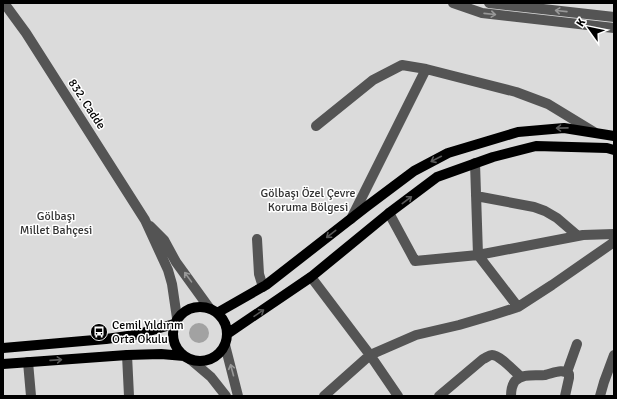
<svg xmlns="http://www.w3.org/2000/svg" width="617" height="399" viewBox="0 0 617 399" font-family="Signika,sans-serif">
  <style>
    .green { fill: #dbdbdb }
    .water { fill: #a2a2a2 }
    .lines { fill: none; stroke-linecap: round; stroke-linejoin: round }
    .major-casing { stroke: #dbdbdb; stroke-width: 12 }
    .minor { stroke: #545454; stroke-width: 10 }
    .major { stroke: #000; stroke-width: 10 }
    .oneway { stroke: #989898 }
    .oneway2 { stroke: #595959 }
    .labels { text-anchor: middle; stroke-width: 3; stroke-linejoin: round; paint-order: stroke }
    .street-label { font-size: 12px; fill: #000; stroke: #fff }
    .park-label { font-size: 12px; fill: #323232; stroke: #fff }
    .poi-label { font-size: 12px; fill: #000; stroke: #fff; text-anchor: start }
  </style>
  <rect width="100%" height="100%" fill="#fff"/>
  <path class="green" d="M3 3H614V396H3Z"/>
  <path class="water" d="M189 333a10 10 0 1 1 20 0a10 10 0 1 1-20 0Z"/>
  <g class="lines">
    <g class="major-casing">
      <path id="major" d="M173 334a27 27 0 1 1 54 0a27 27 0 1 1-54 0Z
        M217 313 266 285 366 207 414 171 448 153 518 132 564 128 614 136
        M227 334 311 277 389 213 437 177 493 157 536 146 607 148 614 150
        M3 348 106 339 135 335 174 324
        M3 364 127 355 161 354 184 356"/>
    </g>
    <path class="minor" d="M4 3 26 33 145 220 168 270 172 284 177 318
      M453 3 482 13 614 28
      M489 3 614 17
      M316 126 373 80 402 65 426 69
      M475 163 478 255 518 307
      M476 196 534 207 545 211 557 218 578 236
      M389 213 415 261 478 255 583 235 614 234
      M351 219 426 69 516 92 548 104 594 132
      M150 226 164 240 176 262 210 309
      M257 239 259 274 263 287
      M311 277 370 355 398 396
      M225 345 238 396
      M127 355 129 396
      M191 360 211 377 226 396
      M28 362 31 396
      M567 372 577 344
      M324 396 370 355 416 335 459 325 493 315 518 307 552 285 614 242
      M439 396 483 359C486 358 489 355 492 355 500 355 515 372 521 377
      M511 396C511 391 512 385 515 381 523 373 535 376 545 375 554 373 562 368 569 374V378L565 396
      M600 396 604 382 614 355"/>
    <use href="#major" class="major"/>
  </g>
  <defs><path id="oneway-shaft" d="M-6 0H5M1.5-3L5.5 0L1.5 3" fill="none" stroke-width="1.6" stroke-linecap="round" stroke-linejoin="round"/></defs>
  <g class="oneway">
    <use href="#oneway-shaft" transform="translate(561 11) rotate(-174)"/>
    <use href="#oneway-shaft" transform="translate(490 14) rotate(6)"/>
    <use href="#oneway-shaft" transform="translate(188 277) rotate(-126)"/>
    <use href="#oneway-shaft" transform="translate(232 370) rotate(-105)"/>
  </g>
  <g class="oneway2">
    <use href="#oneway-shaft" transform="translate(562 128) rotate(179)"/>
    <use href="#oneway-shaft" transform="translate(436 159) rotate(153)"/>
    <use href="#oneway-shaft" transform="translate(407 200) rotate(-37)"/>
    <use href="#oneway-shaft" transform="translate(331 234) rotate(142)"/>
    <use href="#oneway-shaft" transform="translate(259 313) rotate(-34)"/>
    <use href="#oneway-shaft" transform="translate(56 360) rotate(-4)"/>
  </g>
  <defs>
    <g id="bus-disc" transform="scale(0.9)"><circle r="9.5" fill="#000" stroke="#fff"/><path d="M-5-6H5V4H4V6H2V4H-2V6H-4V4H-5ZM-3.5-4V0h7V-4ZM-3.5 1.2v1.5H-2V1.2ZM2 1.2v1.5H3.5V1.2Z" fill="#fff"/></g>
  </defs>
  <g fill-rule="evenodd">
    <use href="#bus-disc" x="99" y="332"/>
  </g>
  <g class="labels">
    <g class="street-label">
      <text transform="translate(87 104) rotate(57)" y="4">832. Cadde</text>
    </g>
    <g class="park-label">
      <text x="308" y="197">Gölbaşı Özel Çevre<tspan x="308" dy="14">Koruma Bölgesi</tspan></text>
      <text x="56" y="220">Gölbaşı<tspan x="56" dy="14">Millet Bahçesi</tspan></text>
    </g>
    <g class="poi-label">
      <text x="112" y="329">Cemil Yıldırım<tspan x="112" dy="14">Orta Okulu</tspan></text>
    </g>
  </g>
  <rect width="617" height="399" fill="none" stroke="#000000" stroke-width="8"/>
  <g transform="translate(589 28) rotate(303)" stroke="#ffffff" stroke-width="3" paint-order="stroke">
  <path d="M0-3L7 15L0 10L-7 15Z" fill="#000000"/>
  <text y="-6" font-size="11" font-weight="bold" text-anchor="middle" fill="#000000">K</text>
  </g>
</svg>
